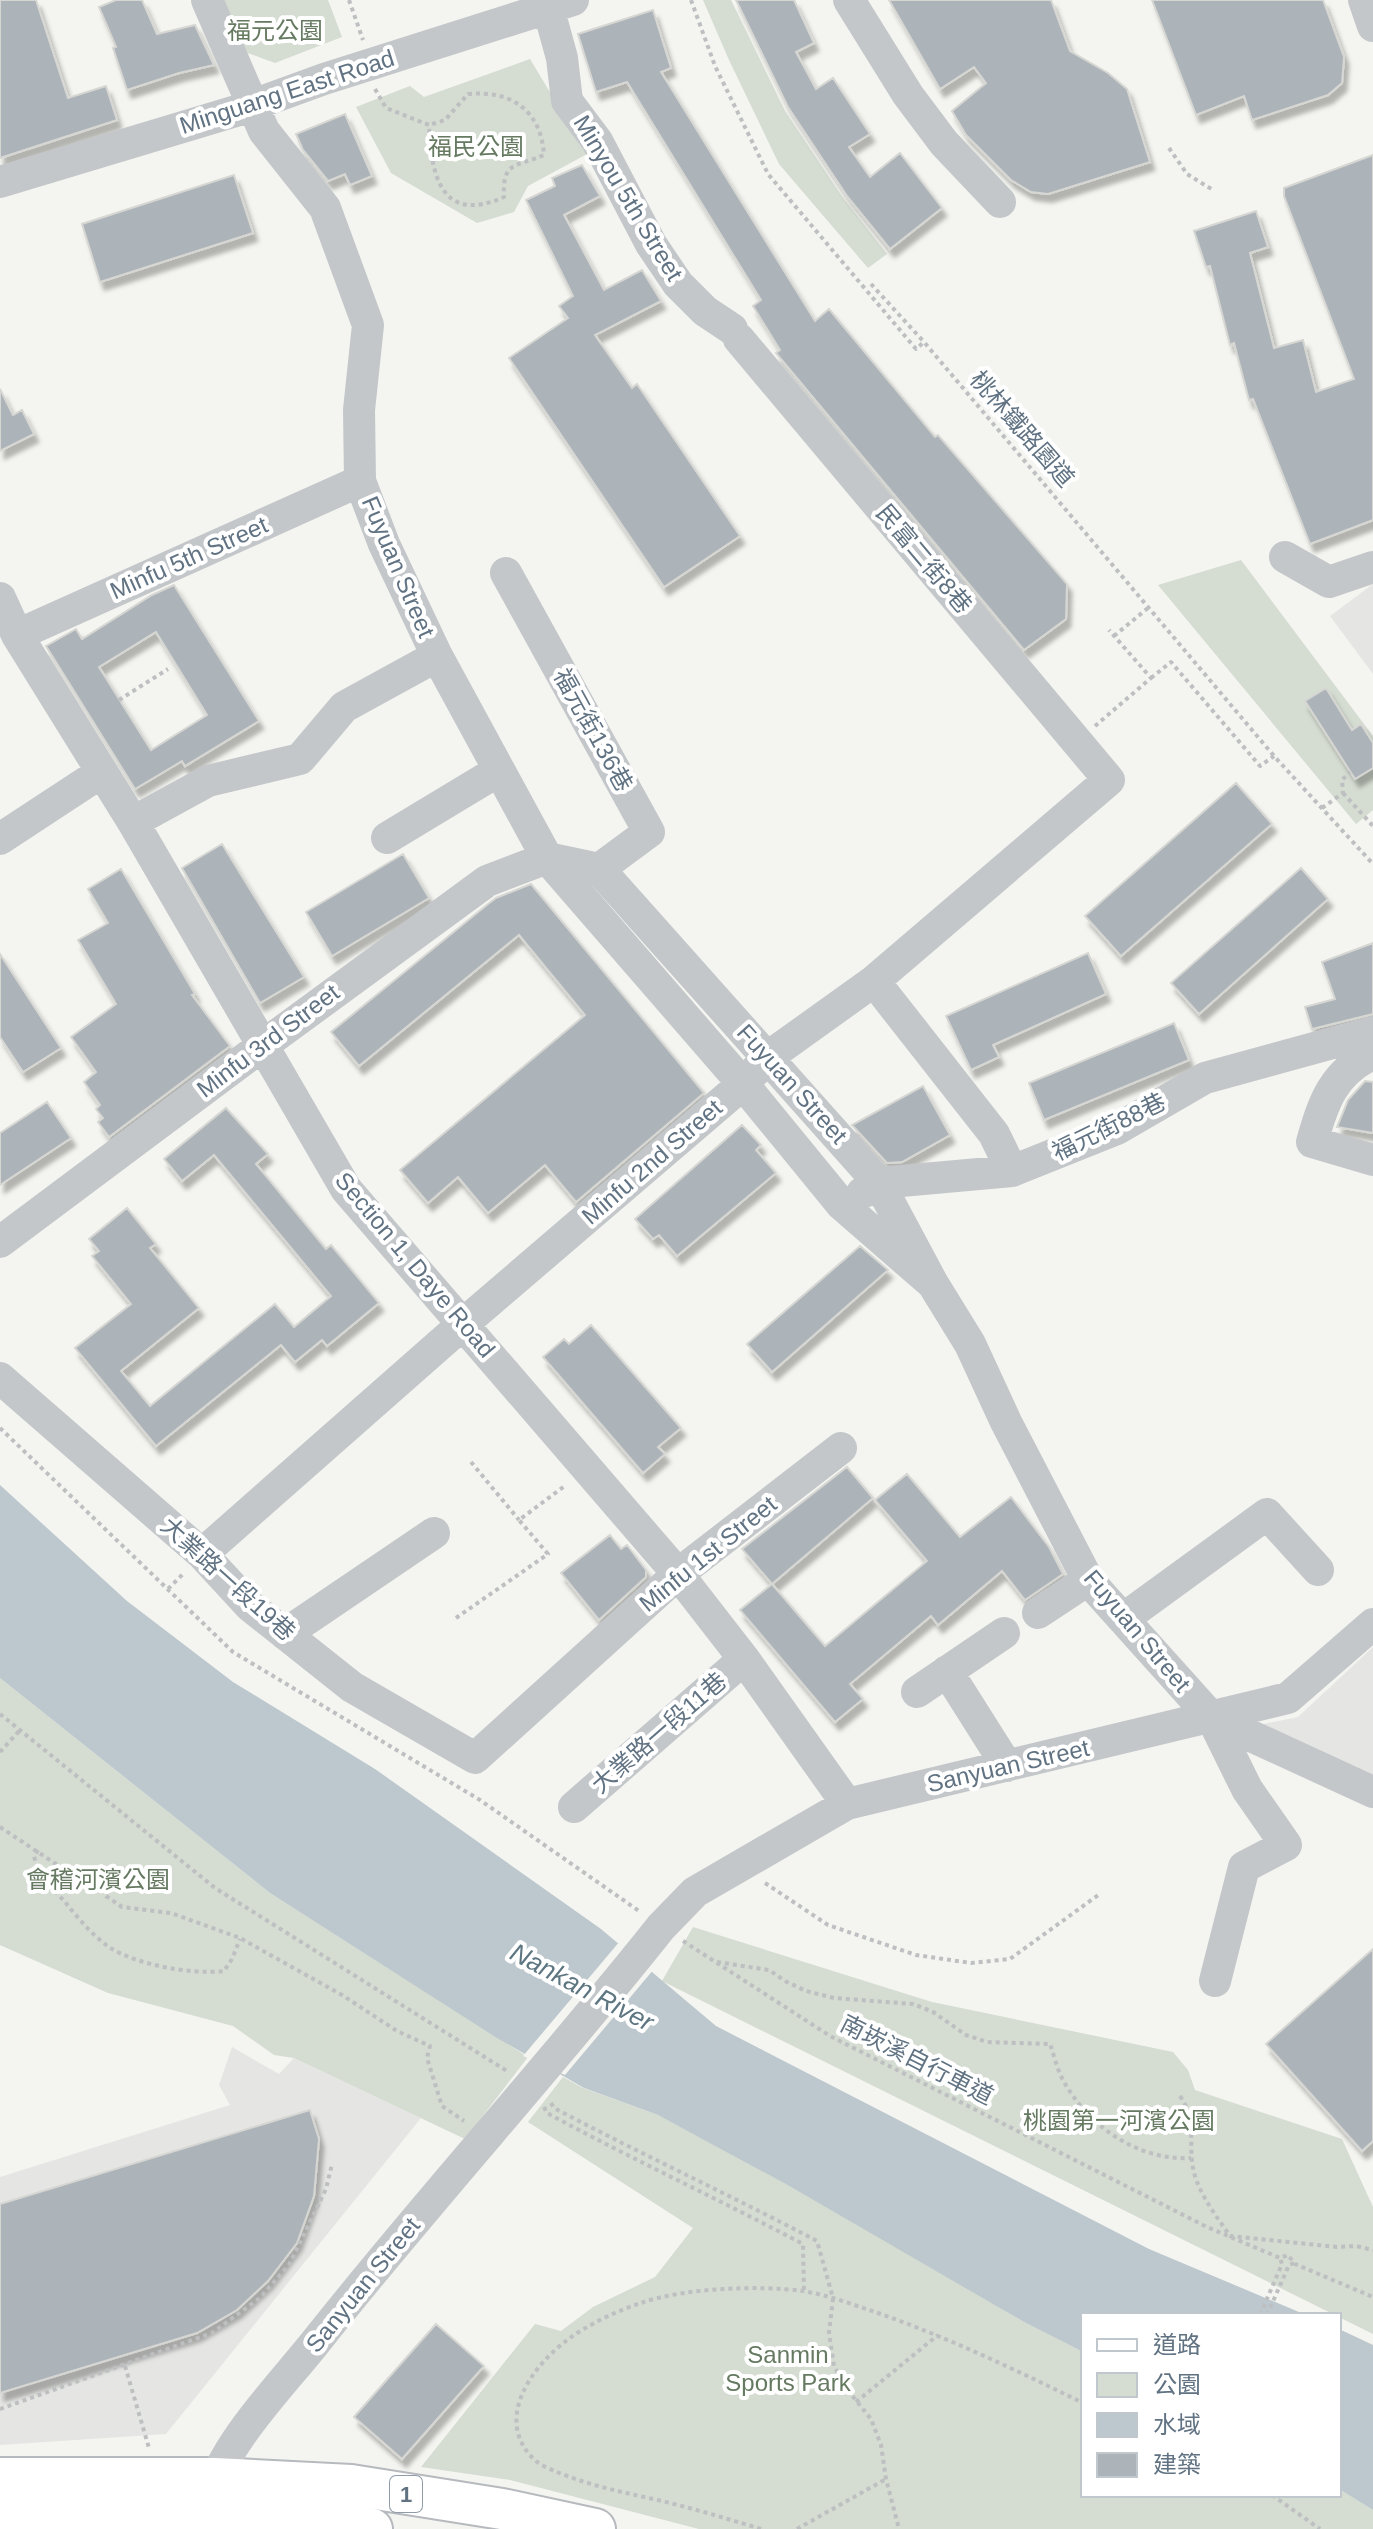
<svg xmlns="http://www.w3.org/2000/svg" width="1373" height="2529" viewBox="0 0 1373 2529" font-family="Helvetica,'Noto Sans TC',sans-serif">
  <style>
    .built { fill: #e5e6e4 }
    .green { fill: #d5dcd1 }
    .water { fill: #bdc8ce }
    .pier { fill: #f4f5f0 }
    .building { fill: #acb3b9; stroke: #d6d6d3; stroke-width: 2; fill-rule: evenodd; filter: url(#shadow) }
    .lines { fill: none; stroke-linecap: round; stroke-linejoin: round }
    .major-casing { stroke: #b6babe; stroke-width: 44 }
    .path { stroke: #bdbfc1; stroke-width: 4; stroke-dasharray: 4 4; stroke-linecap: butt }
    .minor { stroke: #c3c7ca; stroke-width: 32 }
    .major { stroke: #fff; stroke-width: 40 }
    .labels { text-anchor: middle; stroke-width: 8; stroke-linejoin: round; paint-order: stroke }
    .shield { fill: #fff; stroke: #909da8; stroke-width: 2 }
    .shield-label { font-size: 22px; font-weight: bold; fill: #617383 }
    .park-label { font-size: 24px; fill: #657a61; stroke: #fff }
    .street-label { font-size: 24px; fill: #617383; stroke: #fff }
    .water-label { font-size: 26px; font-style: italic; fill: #5d7681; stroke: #fff }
  </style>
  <defs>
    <filter id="shadow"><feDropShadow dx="4.5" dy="8" stdDeviation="2" flood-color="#0004"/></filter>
  </defs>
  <rect width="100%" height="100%" fill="#f4f5f0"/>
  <path class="built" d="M1373 584V674L1330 616Z
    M1373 1647V1777L1249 1727 1298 1717Z
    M232 2047 279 2074 294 2058 421 2118 166 2434 0 2445V2177L230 2105 219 2085Z"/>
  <path class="green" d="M222 0H328L342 37 275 63 242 51Z
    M703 0H731L785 111 841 195 887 254 868 268 779 164 729 60Z
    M530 59 587 154 528 186 514 212 477 223 391 173 356 107 410 86 424 97Z
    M1241 560 1373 736V743L1361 724 1352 730 1326 688 1306 701 1355 779 1373 768V810L1356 824 1158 585Z
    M0 1678 270 1893 528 2057 465 2139 294 2058 274 2055 233 2026 108 1993 0 1945Z
    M693 1927 932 2002 1173 2052 1188 2070 1195 2090 1342 2139 1373 2207V2334L662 1981Z
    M563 2077 583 2088 658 2115 786 2181 1024 2322 1083 2352V2495H1339V2489L1373 2510V2529H699L510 2480 421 2467 535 2324 561 2331 593 2307 655 2277 693 2228 528 2122Z"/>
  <path class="water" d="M0 1485 127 1601 233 1682 375 1769 601 1929 716 2026 1149 2249 1306 2315H1083V2352L1024 2322 786 2184 658 2115 584 2088 497 2038 270 1893 0 1678Z
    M1339 2329 1373 2345V2510L1339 2489Z"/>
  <path class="pier" d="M620 1941 654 1969 565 2075 523 2056Z"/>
  <path class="building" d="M0 0H36L68 98 106 86 117 120 0 158Z
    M116 0H142L157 34 195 25 214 65 179 73 127 90 113 48 116 47 99 7Z
    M736 0H794L814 43 796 52 816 89 833 78 870 134 849 147 870 177 900 153 942 208 890 249 847 196 788 107Z
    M889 0H1051L1070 51 1108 73 1127 89 1150 162 1048 194 1031 192 1011 180 966 135 952 111 986 83 974 67 940 89Z
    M1152 0H1323L1344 57 1342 83 1328 95 1252 120 1244 96 1196 115Z
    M653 10 671 68 661 72 815 321 829 309 935 437 938 435 1067 584 1066 619 1024 650 776 353 780 350 753 306 761 300 627 82 596 92 578 34Z
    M345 114 372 176 350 185 345 174 328 181 303 150 296 134Z
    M1373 155V520L1310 544 1253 399 1249 400 1234 343 1230 345 1210 266 1206 267 1194 231 1256 211 1268 247 1250 253 1274 348 1303 340 1316 392 1354 379 1284 196V188Z
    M582 165 600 196 564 215 604 290 642 270 661 301 595 335 632 388 637 384 740 536 664 587 509 358 568 318 559 306 573 296 526 200 555 186 552 178Z
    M234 175 253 233 100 282 82 224Z
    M0 389 13 415 22 410 34 434 0 451Z
    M174 585 259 721 185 766 182 761 135 789 46 646 76 629 82 639 152 595ZM156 632 207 715 151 750 99 667Z
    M1326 688 1352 730 1361 724 1373 743V768L1355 779 1305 701Z
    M1236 783 1272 824 1121 956 1085 916Z
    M222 844 304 977 260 1003 182 868Z
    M403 854 429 898 332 956 306 912Z
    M1301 868 1328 899 1199 1014 1171 983Z
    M121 869 195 994 192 995 230 1046 109 1137 98 1122 103 1118 96 1109 100 1105 84 1082 96 1072 71 1037 116 1004 78 940 108 923 88 889Z
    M531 884 704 1093 576 1202 545 1165 488 1213 458 1177 428 1203 400 1170 585 1015 519 935 359 1066 331 1032 488 904 496 898Z
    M1373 943V1014L1312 1029 1305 1007 1335 999 1322 962Z
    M1088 953 1106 994 993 1045 999 1057 971 1070 946 1016Z
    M0 954 61 1048 23 1072 0 1037Z
    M1174 1023 1189 1060 1044 1120 1029 1083Z
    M1365 1081 1373 1082V1133L1337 1127 1348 1100Z
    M923 1086 950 1135 902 1162 887 1163 852 1125Z
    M47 1102 71 1138 0 1185V1133Z
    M226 1108 268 1154 256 1164 326 1249 331 1245 379 1303 327 1346 322 1340 295 1362 281 1345 156 1446 75 1348 131 1304 92 1256 99 1251 89 1239 127 1208 156 1244 150 1248 199 1308 121 1371 150 1406 275 1304 294 1327 331 1296 214 1155 182 1181 164 1159Z
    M742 1125 761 1145 756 1150 776 1173 677 1256 659 1235 653 1239 635 1219Z
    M860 1246 888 1270 772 1372 747 1344Z
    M591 1325 681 1428 658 1447 665 1454 643 1473 543 1357 564 1339 569 1344Z
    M847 1467 873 1498 772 1584 742 1549Z
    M907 1474 960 1537 1011 1497 1049 1547 1063 1574 1025 1600 1002 1571 938 1625 931 1616 850 1684 863 1699 835 1722 740 1610 772 1584 825 1646 927 1561 875 1500Z
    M610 1535 621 1549 627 1545 646 1570V1577L599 1620 561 1573Z
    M1373 1949V2141L1362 2151 1266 2044Z
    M310 2110 319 2139 314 2196 297 2243 268 2281 237 2310 197 2333 0 2393V2204Z
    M436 2324 484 2366 402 2459 354 2417Z"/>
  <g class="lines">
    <g class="major-casing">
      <path id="major" d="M0 2478H214L351 2485 502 2509 595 2529
        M0 2514C123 2510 250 2506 372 2529"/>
    </g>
    <path class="path" d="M349 0 363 40
      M691 0 715 66 768 174 916 349 924 342 1274 756 1373 864
      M375 89 386 108 429 125C431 175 441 225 504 197 502 161 516 167 544 155 541 110 511 90 468 94L445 120 429 125
      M1169 148 1187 174 1213 190
      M871 284 924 342
      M1114 636 1148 608
      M1151 678 1171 662 1260 766 1274 756
      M119 700 168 669
      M1095 726 1151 678 1109 630
      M1343 793 1373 826
      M1322 808 1343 793 1342 780 1350 772
      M0 1428 233 1652 480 1800 639 1911
      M471 1462 519 1520
      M168 1589 184 1573
      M456 1618 548 1554 519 1520 566 1485
      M0 1714 215 1888 507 2071
      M0 1752 20 1730
      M0 1827 71 1874 96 1883 106 1896 122 1907 171 1913 240 1938 342 1995 397 2031 430 2046 427 2058 442 2106 464 2121
      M38 1850 34 1856C38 1873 53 1889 65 1902 78 1918 92 1935 109 1947 136 1965 193 1975 224 1971L232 1959 240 1939
      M765 1883 828 1925 916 1955 971 1963 1010 1959 1101 1893
      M683 1941 830 2036 1207 2227 1280 2258 1288 2255 1295 2264 1373 2297
      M717 1962 769 1970 785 1981 806 1991 834 1998 913 2004 933 2012 966 2035 987 2042 1050 2044C1054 2055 1057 2069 1063 2080 1088 2126 1138 2161 1191 2158
      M1180 2096C1199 2123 1186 2147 1195 2176 1202 2198 1217 2217 1230 2236L1337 2247 1356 2246 1373 2250
      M551 2103 554 2108C641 2154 730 2195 817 2241L833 2298 829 2333 834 2366 846 2388 871 2419 881 2445 886 2479 899 2529
      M544 2107 547 2113C632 2159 718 2199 803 2244L804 2291
      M1260 2315 1282 2264 1280 2258
      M1267 2315 1289 2265 1294 2263
      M125 2366 149 2448
      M856 2402 938 2335
      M0 2409 212 2333 260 2298 289 2265 326 2189 332 2164
      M1272 2495 1320 2529
      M761 2529C728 2519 695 2509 662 2501 626 2493 591 2486 557 2472 550 2469 542 2466 536 2461 493 2423 529 2369 566 2341 587 2325 616 2311 641 2303 683 2288 759 2285 803 2291 828 2295 854 2305 878 2313 949 2338 1016 2370 1083 2403
      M797 2529 886 2479"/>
    <path class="minor" d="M207 0 264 131 325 208 368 325 359 410 360 481 384 544 437 656 547 858 743 1084 842 1205 933 1284
      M546 0 562 58 567 101 597 141 651 244 678 284 705 311 732 329
      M849 0 908 95 944 143 1000 202
      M1364 0 1373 26
      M0 182 236 111 324 79 573 0
      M1285 557 1329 582 1373 567
      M506 573 649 832 599 869
      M0 598 17 635 133 822 346 1189 678 1574 744 1659 847 1804
      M17 635 360 481
      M133 822 208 781 300 759 344 707 437 656
      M387 838 498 771
      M0 839 102 772
      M547 858 599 869 879 1183 933 1284 970 1344 1006 1422 1088 1580 1212 1718 1247 1789 1286 1845 1244 1867 1215 1981
      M874 981 994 1134 1012 1171
      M1373 1054C1333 1072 1323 1103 1312 1142L1373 1160
      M862 1193 879 1183 1012 1171 1117 1129 1205 1078 1373 1032
      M0 1242 262 1046 487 881 547 858
      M0 1378 202 1554 250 1606 352 1687 475 1758 678 1574 841 1448
      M202 1554 463 1324 743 1084 768 1057 874 981 1109 780 739 339
      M1038 1613 1088 1580
      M1123 1619 1267 1514 1318 1570
      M285 1634 434 1533
      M947 1671 1007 1766
      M917 1692 1004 1633
      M1212 1718 1373 1792
      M574 1807 744 1659
      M208 2499C225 2441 281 2386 318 2339 429 2199 550 2067 661 1927L695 1892 847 1804 1288 1698 1373 1624"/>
    <use href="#major" class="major"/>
  </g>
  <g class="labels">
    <rect class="shield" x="390" y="2476" width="32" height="36" rx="6"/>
    <g class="shield-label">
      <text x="406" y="2502">1</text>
    </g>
    <g class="park-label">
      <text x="275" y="39">福元公園</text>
      <text x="476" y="155">福民公園</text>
      <text x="98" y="1888">會稽河濱公園</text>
      <text x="1119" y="2129">桃園第一河濱公園</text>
      <text x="788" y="2363">Sanmin<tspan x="788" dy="28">Sports Park</tspan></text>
    </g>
    <g class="street-label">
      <text transform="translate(287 92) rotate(-18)" y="8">Minguang East Road</text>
      <text transform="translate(628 198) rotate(59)" y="8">Minyou 5th Street</text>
      <text transform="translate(1022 429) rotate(49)" y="8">桃林鐵路園道</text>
      <text transform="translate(189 558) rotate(-24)" y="8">Minfu 5th Street</text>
      <text transform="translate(924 559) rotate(50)" y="8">民富二街8巷</text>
      <text transform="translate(398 567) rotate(67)" y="8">Fuyuan Street</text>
      <text transform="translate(593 730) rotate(61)" y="8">福元街136巷</text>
      <text transform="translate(268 1041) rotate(-37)" y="8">Minfu 3rd Street</text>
      <text transform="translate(792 1084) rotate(48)" y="8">Fuyuan Street</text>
      <text transform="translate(1109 1127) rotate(-26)" y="8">福元街88巷</text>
      <text transform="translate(652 1162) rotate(-41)" y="8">Minfu 2nd Street</text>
      <text transform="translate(415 1265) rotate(50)" y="8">Section 1, Daye Road</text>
      <text transform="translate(708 1554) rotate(-39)" y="8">Minfu 1st Street</text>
      <text transform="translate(228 1579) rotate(42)" y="8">大業路一段19巷</text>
      <text transform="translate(1137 1631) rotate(50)" y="8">Fuyuan Street</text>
      <text transform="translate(659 1733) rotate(-41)" y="8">大業路一段11巷</text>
      <text transform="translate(1008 1766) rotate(-13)" y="8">Sanyuan Street</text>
      <text transform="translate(917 2060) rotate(27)" y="8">南崁溪自行車道</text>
      <text transform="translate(363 2285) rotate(-51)" y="8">Sanyuan Street</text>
    </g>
    <g class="water-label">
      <text transform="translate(582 1987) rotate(28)" y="9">Nankan River</text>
    </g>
  </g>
  <rect x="1081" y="2313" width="260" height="184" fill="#ffffff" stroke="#c0c7cd" stroke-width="2"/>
  <rect x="1097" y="2339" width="40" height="12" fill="#ffffff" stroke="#c0c7cd" stroke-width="2"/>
  <text x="1153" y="2353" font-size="24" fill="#617383">道路</text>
  <rect x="1097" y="2373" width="40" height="24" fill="#d5dcd1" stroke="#c0c7cd" stroke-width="2"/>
  <text x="1153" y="2393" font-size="24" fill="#617383">公園</text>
  <rect x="1097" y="2413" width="40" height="24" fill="#bdc8ce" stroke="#c0c7cd" stroke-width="2"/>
  <text x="1153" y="2433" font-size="24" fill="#617383">水域</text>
  <rect x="1097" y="2453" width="40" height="24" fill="#acb3b9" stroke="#c0c7cd" stroke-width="2"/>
  <text x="1153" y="2473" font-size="24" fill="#617383">建築</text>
</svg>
